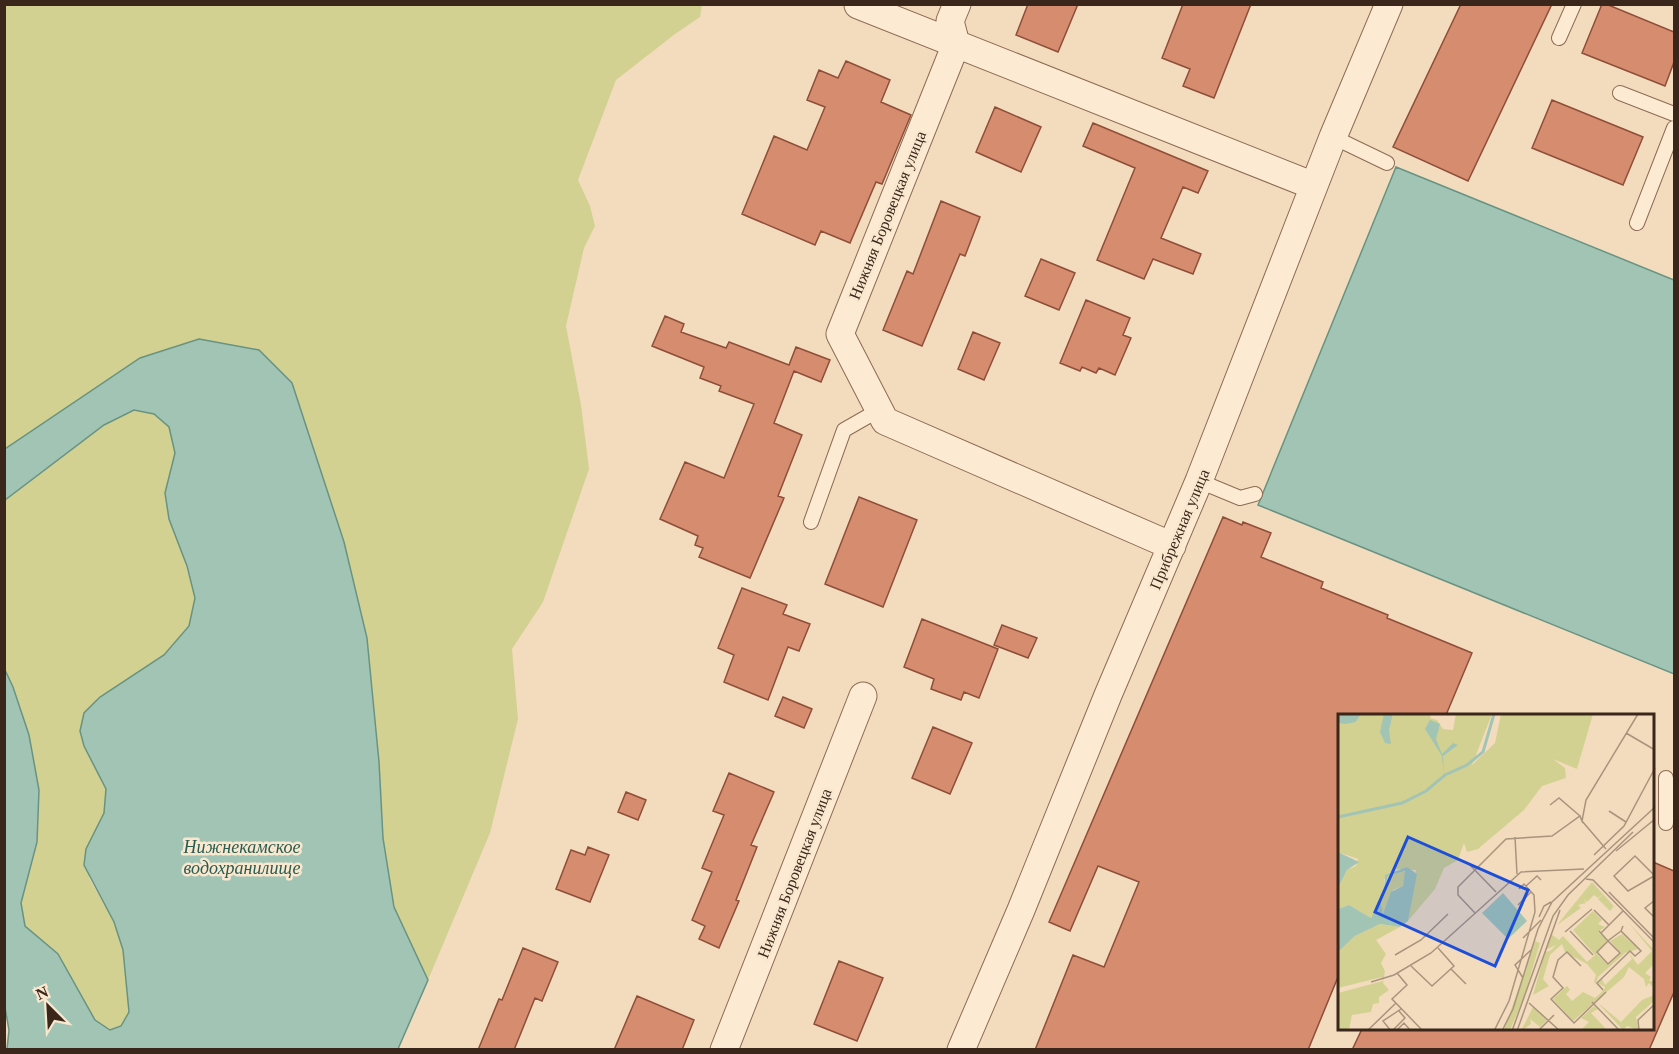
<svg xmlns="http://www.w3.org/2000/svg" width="1679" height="1054" viewBox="0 0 1679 1054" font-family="Georgia,serif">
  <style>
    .green { fill: #d2d191 }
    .water { fill: #a2c4b5; stroke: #689382; stroke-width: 1.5 }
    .building { fill: #d58c6f; stroke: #8f4e38; stroke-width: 1.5 }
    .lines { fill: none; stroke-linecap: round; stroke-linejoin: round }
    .lane-casing { stroke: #8d6b54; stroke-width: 16 }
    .street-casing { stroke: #8d6b54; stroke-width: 29 }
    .lane { stroke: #fcead2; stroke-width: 14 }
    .street { stroke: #fcead2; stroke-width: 27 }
    .labels { text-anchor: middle; stroke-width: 5; stroke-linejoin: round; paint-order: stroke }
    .street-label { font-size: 16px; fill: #3b261b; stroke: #f9e7ce }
    .water-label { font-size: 18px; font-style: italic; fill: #285c52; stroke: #f9e7ce }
    .inset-river { fill: none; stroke: #a2c4b5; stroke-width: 3 }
    .inset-road { fill: none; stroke: #a9937d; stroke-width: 1.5 }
    .view { fill: #1d4ed8; fill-opacity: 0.15; stroke: #1d4ed8; stroke-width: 3 }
    .inset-edge { fill: none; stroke: #3b261b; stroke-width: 3 }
  </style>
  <rect width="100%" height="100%" fill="#f3dcbe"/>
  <path class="green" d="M5 5H702L700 17 675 34 616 80 578 180 590 206 595 226 584 248 566 326 581 405 589 469 543 602 512 649 518 719 490 833 428 980 394 907 383 838 379 762 367 638 344 542 292 382 140 358 5 449Z
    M134 410 154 414 169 427 175 453 165 493 195 598 189 626 164 655 100 697 84 713 80 731 84 746 106 789 104 813 86 849 89 878 114 922 123 950 129 1013 121 1026 110 1031 95 1020 58 954 25 926 21 903 37 842 29 735 13 687 5 670V500L104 425Z"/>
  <path class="water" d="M1396 167 1674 280V674L1258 505Z
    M199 339 259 350 292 383 344 542 367 638 379 762 383 838 394 907 428 980 398 1049H7L9 1030 4 1002 5 670 13 687 29 735 39 790 37 842 21 903 25 926 58 954 95 1020 110 1030 121 1026 129 1012 123 950 114 922 84 865 86 849 104 813 106 789 84 746 80 731 84 713 100 697 164 655 189 626 195 598 187 566 169 519 165 493 175 453 169 427 154 414 134 410 104 425 5 500V449L140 358Z"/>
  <path class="building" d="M1028 4H1078L1058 52 1016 35Z
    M1183 4H1251L1214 98 1183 86 1190 69 1162 58Z
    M1461 4H1552L1468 181 1393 147Z
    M1602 4H1606L1674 32V62L1665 86 1582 53Z
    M846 61 890 80 881 102 911 115 882 184 876 182 850 243 821 231 815 245 742 214 774 136 807 150 825 107 807 100 819 70 838 78Z
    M1552 100 1643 137 1623 185 1532 148Z
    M995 107 1041 127 1021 172 976 152Z
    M1093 123 1208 171 1198 193 1183 187 1161 238 1201 254 1193 274 1153 259 1144 279 1097 260 1135 168 1083 146Z
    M941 201 980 217 965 256 960 254 922 346 883 330 907 271 913 274Z
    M1041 259 1075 273 1059 310 1025 296Z
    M1086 300 1130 318 1123 335 1131 338 1115 375 1099 368 1096 373 1082 367 1080 371 1060 363Z
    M665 316 684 324 681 332 726 348 729 342 789 365 796 347 830 360 821 382 794 371 774 423 802 435 778 496 784 498 750 578 699 557 703 548 695 545 698 536 660 519 685 462 724 478 754 404 719 391 721 386 700 378 704 367 652 346Z
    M973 332 1000 343 984 380 958 369Z
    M859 497 917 520 883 607 825 584Z
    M1223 517 1242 525 1243 522 1271 533 1261 557 1323 582 1321 588 1388 615 1387 618 1472 653 1446 715H1340V972L1308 1050H1035L1073 955 1104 967 1139 882 1098 866 1070 931 1049 922Z
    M742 588 787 605 783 614 810 624 799 651 788 647 768 700 724 682 734 655 718 648Z
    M922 619 998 649 979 698 964 692 961 700 931 689 934 679 904 667Z
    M1002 625 1037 638 1028 658 994 645Z
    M783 697 812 709 804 728 775 716Z
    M933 727 972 743 950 794 912 778Z
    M729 773 774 792 751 845 757 847 736 900 739 901 719 948 699 939 705 926 692 920 712 872 702 868 724 815 713 811Z
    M626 792 646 800 638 820 618 812Z
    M588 847 609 855 590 902 556 889 571 850 585 855Z
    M1653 862 1674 871V992L1649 1050H1352L1362 1029H1653Z
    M523 948 558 962 542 1001 535 998 514 1050H478L499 999 502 1000Z
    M839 961 883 978 857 1041 814 1024Z
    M637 996 694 1020 682 1050H614Z"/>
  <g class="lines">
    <g class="lane-casing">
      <path id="lane" d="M1559 38 1574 4
        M1620 93 1674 114
        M1333 137 1387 163
        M1637 223 1674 128
        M1199 481 1240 498 1255 494
        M811 522 844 430 879 410
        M1666 823V778"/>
    </g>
    <g class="street-casing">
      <path id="street" d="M957 4 950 21 956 44 840 334 885 421 1172 546
        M858 5 1314 186
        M724 1050 863 696
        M961 1050 1021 910 1108 695 1199 481 1333 137 1389 4"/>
    </g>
    <use href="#lane" class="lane"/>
    <use href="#street" class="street"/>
  </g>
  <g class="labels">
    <g class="street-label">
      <text transform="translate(887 215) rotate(-68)" y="6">Нижняя Боровецкая улица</text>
      <text transform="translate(1179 529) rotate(-67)" y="6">Прибрежная улица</text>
      <text transform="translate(794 873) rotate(-69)" y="6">Нижняя Боровецкая улица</text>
    </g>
    <g class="water-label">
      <text x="242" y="853">Нижнекамское<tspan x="242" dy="21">водохранилище</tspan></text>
    </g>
  </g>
  <g transform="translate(1338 714)">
    <rect width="316" height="316" fill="#f3dcbe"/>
    <path d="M23 0H46L51 17 55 0H93L92 4 99 6 105 15 115 16 118 0H154L134 51 157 29 163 0H255L239 55 215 45 227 54 228 64 204 72 186 96 140 135 129 138 126 129 120 146 106 154 97 175 70 207 78 156 56 155 46 165V178L33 204 11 191 0 195V174L9 156 18 152 20 145 0 138V9L18 8ZM68 157 65 172 55 176 45 200 43 190 50 162ZM254 168 282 199 276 192 272 197 260 185 265 180 260 184 256 181 249 188 246 185 248 189 240 191 243 194 219 211ZM255 197 264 206 260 210 267 213 260 218 269 226 259 240 270 251 283 239 272 227 284 220 300 235 287 239 260 263 258 269 266 276 267 273 260 269 264 265 267 271 294 245 291 239 300 251 314 237 290 208 316 236V250L307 259 313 263 311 267H316V274L311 269 308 273 306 265 291 253 286 263 235 307 215 285 229 272 232 276 228 280 234 287 245 278 257 284 265 277 256 268 258 261 249 250 227 238 224 230 212 241 205 265 211 272 195 281 207 238 212 237 218 231 207 236 213 220 221 226 225 222 249 248 257 241 235 216ZM42 210 62 213 38 226 48 240 43 249 47 257 45 269 51 276 41 283V289L35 290 33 298 14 301 11 316H0V279L45 267 44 263 0 274V238L17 222ZM197 227 202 229 186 283 172 316H166ZM316 281V287L298 303 300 316 289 312 285 316 259 288 283 308 304 286ZM256 292 260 295 253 299 269 316 242 317 251 308 243 304ZM195 293 209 306 202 313 192 305 193 310 183 317Z" fill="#d2d191"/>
    <path d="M0 0H23L18 8 7 10 0 9ZM46 0H55L51 17 53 30 47 29 42 18ZM92 6 102 10 98 25 104 40 115 29 120 31 105 42 106 61 104 42 87 15ZM0 138 21 148 9 156 0 174ZM69 153 79 160 70 207 62 213 42 210 17 222 0 238V195L11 191 33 204 46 178 47 161ZM67 157 65 172 53 178 45 200 43 190 50 162ZM165 179 189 207 170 225 144 199Z" fill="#a2c4b5" fill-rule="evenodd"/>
    <path class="inset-river" d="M0 103 64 89 88 77 107 61 129 51 145 38 156 0"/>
    <path class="inset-road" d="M288 19 317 36M212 91 221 84 242 102M271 97 288 108M244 107 268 135M177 123 179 160M278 137 317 105M256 141 286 112 317 54M132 151 158 178M316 162 290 177 276 162 297 142 317 162M248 165 255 166 317 229M188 172 199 162 203 166M271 178 317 225M317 186 307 194 317 204M180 191 193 178M256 196 271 211M137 199 120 181V173L168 125 214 122 242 102 244 107 248 86 300 0M201 203 206 192 213 188M232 217 255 241M261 217 270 227 282 239 270 250 259 238 271 226 283 217M227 218 254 195M263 219 285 197M185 224 203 206M57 241 83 226 110 200M73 252 94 272 116 252 100 234M243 252 229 238 220 246 215 263 225 274 213 285 236 309 268 278M113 255 128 270M59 259 69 271 54 285 85 317M185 264 177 251 193 236M33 268 56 261 93 239 183 158 246 155M265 276 259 269 292 237 297 242 303 237 283 217 285 212M254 288 282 317M191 289 222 317M29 317 58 289M53 317 45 307 63 295M54 317 67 304 61 297M58 317 66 309 73 317M156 317 171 287 197 198 196 181 186 170 181 175M164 317 175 295 200 215 214 188 317 93M174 317 215 202 230 181 295 118M179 317 222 196M200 317 216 301M301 317 300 306 317 290"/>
    <path class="view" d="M70 123 190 176 157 252 37 198Z"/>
    <rect width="316" height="316" class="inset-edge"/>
  </g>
  <rect width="1679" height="1054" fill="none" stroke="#3b261b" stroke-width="12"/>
  <g transform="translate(48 1006) rotate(336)" stroke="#f9e7ce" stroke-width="4.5" paint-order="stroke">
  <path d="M0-4.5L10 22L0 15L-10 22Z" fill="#3b261b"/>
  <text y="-9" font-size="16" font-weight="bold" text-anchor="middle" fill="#3b261b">N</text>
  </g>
</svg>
